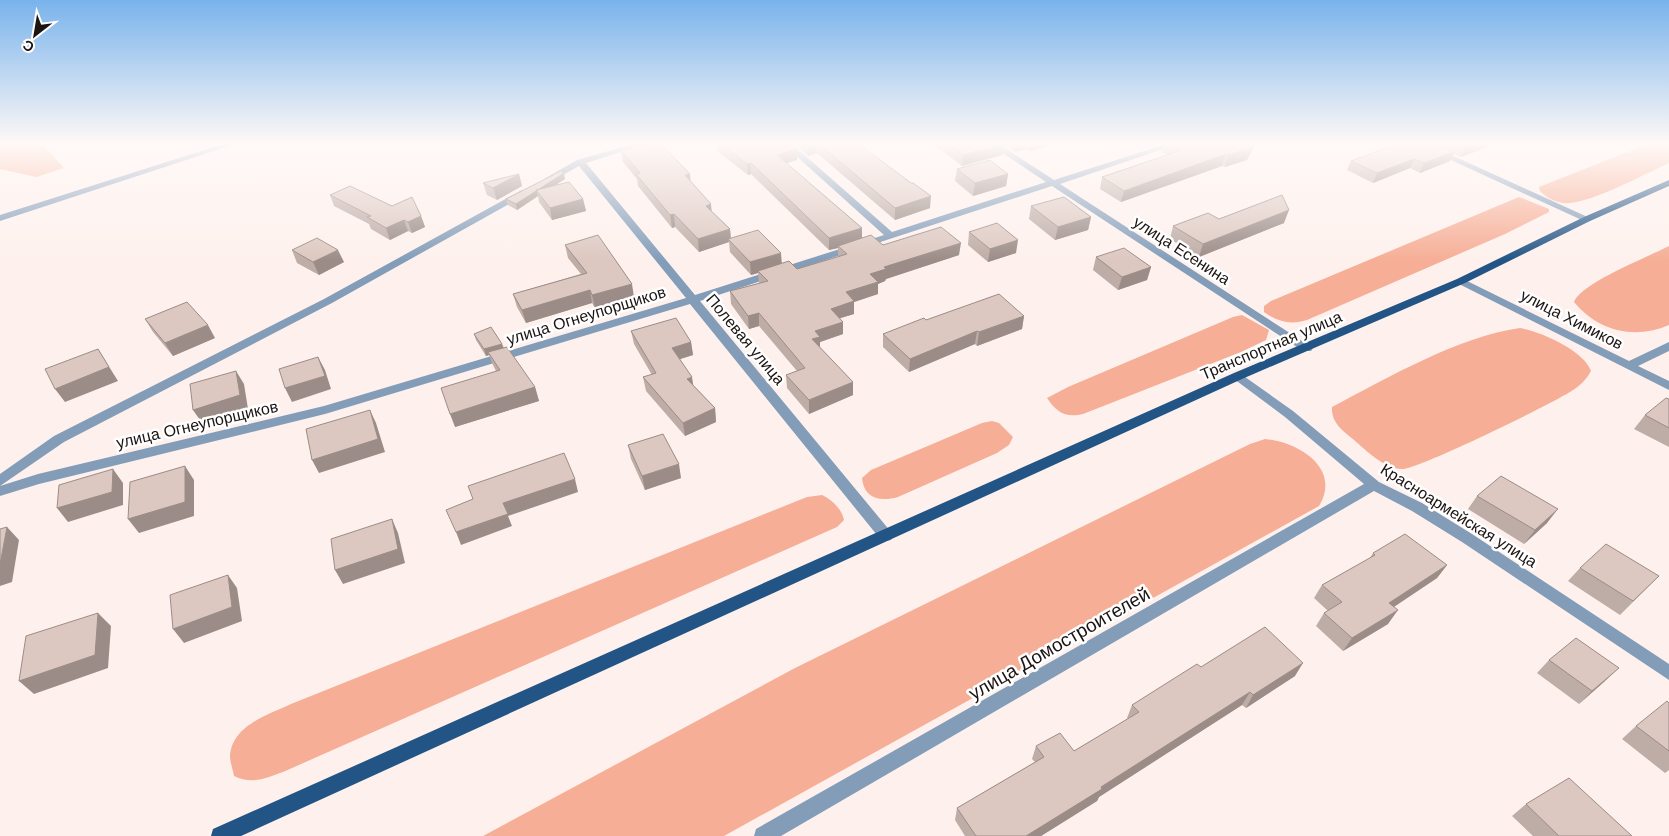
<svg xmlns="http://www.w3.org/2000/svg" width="1669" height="836" viewBox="0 0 1669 836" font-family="Helvetica,sans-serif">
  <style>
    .forest { fill: #f6ae96 }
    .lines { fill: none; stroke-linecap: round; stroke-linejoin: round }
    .minor { fill: #839db9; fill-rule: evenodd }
    .major { fill: #225485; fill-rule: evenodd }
    .wall { fill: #beaca6 }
    .shaded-wall { fill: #9b8c87 }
    .building { fill: #ddc8c1; stroke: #9b8c87 }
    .labels { text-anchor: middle; stroke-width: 5; stroke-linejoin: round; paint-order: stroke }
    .street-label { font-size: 16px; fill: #1c1412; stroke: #fff }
    .near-street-label { font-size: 19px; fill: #1c1412; stroke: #fff }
  </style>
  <rect width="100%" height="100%" fill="#fef1ed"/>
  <path class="forest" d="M0 144H42L64 168 36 177 0 169Z
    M1648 144H1669V163C1647 173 1586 206 1564 203 1554 202 1546 197 1540 191L1539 187 1544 185Z
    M1519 197 1549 209V212L1505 234 1307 320C1291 325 1278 322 1264 312V306L1271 301Z
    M1669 246V325C1634 340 1598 331 1574 302 1581 283 1648 257 1669 246Z
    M1242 315 1269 330 1266 340 1241 352 1083 414C1066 418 1057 413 1047 398L1068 387 1233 317Z
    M1520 328C1541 332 1583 350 1591 371 1586 380 1580 386 1570 392 1551 404 1417 470 1402 469 1383 468 1367 451 1354 440 1343 431 1331 423 1332 407 1387 378 1460 336 1520 328Z
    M992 421 999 423 1013 437 1009 445 997 453 898 497C881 502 864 499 862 478L871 470 982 423Z
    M1265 439C1298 442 1342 468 1319 506L724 836H483L795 668 1250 444Z
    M822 495C832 500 842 509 844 520L837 527 283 772C266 778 252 785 234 776 233 770 230 762 230 756 232 725 268 715 291 704L807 497Z"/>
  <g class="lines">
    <path class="minor" d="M223 144H235L0 221V215Z
      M633 144H646L586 163 695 295 884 235 783 144H792L892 232 1046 182 989 144H999L1054 180 1166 144H1178L1060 184 1313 348 1311 351H1303L1052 186 700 301 891 532 893 536 891 540 886 541 881 540 690 304 325 414 39 484 0 496V486L38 474 324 406 686 298 579 166 552 181 544 179 577 160Z
      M1416 144H1427L1592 219 1590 221H1584Z
      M522 190 527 193 525 195 332 303 64 442 0 486V474L54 436 324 299Z
      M1461 278 1629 361 1669 342V351L1638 366 1669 381V390L1457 283 1456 281Z
      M1238 372 1293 411 1379 482 1422 503 1472 534 1669 664V680L1462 542 1412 511 1374 491 781 836H754L756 829 1364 484 1285 417 1234 379 1232 376Z"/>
    <path class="major" d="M1669 180V186L1590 221 1465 283 1242 379 241 836H211L213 829 1234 373 1457 279 1584 217Z"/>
  </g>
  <path class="wall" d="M717 144H792L797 160 786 163 862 238 883 245 959 255 886 279 885 281 878 284V294L854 302V314L840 318 843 334 820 342V347L853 395 809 414 787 388 786 375 797 371 759 326 749 329 731 304 730 291 759 283 758 273 751 275 730 252 729 242 699 252 675 227 672 228 638 186 637 179 623 162 621 150 690 181 712 212 730 229 731 239 781 264 797 269 838 257V248L829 250 751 174 748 175 717 151Z
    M795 144H859L930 208 895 220 817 153 808 156Z
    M933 144H1053V145L1029 151 1026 149 1015 152 1004 145 1002 155 962 166Z
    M1164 144H1255L1247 160 1225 167 1222 166 1121 202 1100 189 1102 177 1168 155 1162 152Z
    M1436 144H1496L1461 157 1453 154 1450 161 1420 173 1410 168 1373 183 1347 170 1351 161 1414 146Z
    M957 169 1008 174 1006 186 973 196 955 181Z
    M519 174 522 186 497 200 487 195 483 183Z
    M565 179 555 185 583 199 586 211 552 220 539 202 538 196 517 210 508 205 506 199Z
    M330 195 392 206 421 216 425 227 412 233 408 231 390 240 371 229 369 224 334 206Z
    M1031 206 1091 217 1088 230 1055 240 1029 219Z
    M1219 219 1284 223 1199 257 1170 239 1173 226Z
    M969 232 1016 253 988 262 968 245Z
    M565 245 634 297 595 308 592 303 526 323 517 307 513 294 581 274 568 258Z
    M292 250 344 262 319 275 297 263Z
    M1096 257 1151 267 1147 280 1118 290 1093 270Z
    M1024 316 1022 329 977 346 975 344 909 372 883 347V334L926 320Z
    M145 319 215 338 173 356 153 332Z
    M631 331 691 342 693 355 680 359 693 385 715 408 716 422 685 436 646 391 643 377 652 375 634 344Z
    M474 334 502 344 504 348 535 387 539 401 455 427 496 371 493 365 489 355 486 356 476 340Z
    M1669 399V447L1634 429 1645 415Z
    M628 445 681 478 645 490 631 459Z
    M1477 496 1547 523 1524 544 1468 509Z
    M1373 553 1447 565 1437 578 1394 607 1388 624 1343 651 1316 626 1324 613 1328 611 1314 598 1322 585 1370 558Z
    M1580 568 1659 576 1620 615 1568 581Z
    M1549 660 1605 681 1579 704 1537 673Z
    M1201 667 1295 676 1246 708 1242 705 1099 797 1097 801 1041 836H965L955 820 957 808 1035 762 1032 759 1036 746 1074 751 1128 719 1127 718 1132 705Z
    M1669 703V770L1665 773 1622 739 1636 726Z
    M1526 804 1632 836H1533L1512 816Z"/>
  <path class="shaded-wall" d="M294 144H302L295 146Z
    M811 144H817V153L808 156V145Z
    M1004 144 1002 155 962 166 963 155Z
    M1016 144H1026V149L1015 152Z
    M1030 144H1053V145L1029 151Z
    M1153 144H1161L1153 146Z
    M1253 144H1255L1247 160 1225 167 1228 155Z
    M1471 144H1496L1461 157 1467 145Z
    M797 148V160L777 166V155Z
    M1454 152 1450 161 1420 173 1424 163Z
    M1226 154 1222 166 1121 202 1124 191Z
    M1414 159 1410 168 1373 183 1377 173Z
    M751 163V174L748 175 747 164Z
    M564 173 565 179 540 195 537 190Z
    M519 174 522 186 497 200 493 188Z
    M690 174 691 186 685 175Z
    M1008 174 1006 186 973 196 975 183Z
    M536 190 538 196 517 210 516 204Z
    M931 196 930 208 895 220V208Z
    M583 199 586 211 552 220 550 208Z
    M711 204 712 216 706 206Z
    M1289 210 1284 223 1199 257 1203 244Z
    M674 214 675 227 672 228 670 215Z
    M421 216 425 227 412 233 408 222Z
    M1091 217 1088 230 1055 240 1058 227Z
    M404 220 408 231 390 240 386 228Z
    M862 228V240L838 246V248L829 250V238Z
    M730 229 731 242 728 239 729 242 699 252 698 239Z
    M1018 240 1016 253 988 262 990 249Z
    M961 243 959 255 886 279 885 281 878 284V294L854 302V314L831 321V309L846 292 870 274 884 267Z
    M338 250 344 262 319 275 313 262Z
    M781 253 782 266 758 271V273L751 275 750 262Z
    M1151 267 1147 280 1118 290 1122 277Z
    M632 284 634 297 595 308 592 295Z
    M590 290 592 303 526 323 522 310Z
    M759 313V326L749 329 748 316Z
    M1024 316 1022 329 977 346 979 332Z
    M843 322V334L820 342V349L812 339 815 331Z
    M208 325 215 338 173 356 165 343Z
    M977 331 975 344 909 372 910 359Z
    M691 342 693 355 674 361 672 348Z
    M502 344 504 350 488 352 489 355 486 356 484 349Z
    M98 349 118 381 65 402 55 389Z
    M318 357 325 370 331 389 292 402 285 388Z
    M236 371 244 384 248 409 202 423 193 410Z
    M692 377 694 390 687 379Z
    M853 382V395L809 414V400Z
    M535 387 539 401 455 427 450 414Z
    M715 408 716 422 685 436 683 423Z
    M370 410 376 423 385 452 319 473 312 460Z
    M679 464 681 478 645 490 642 476Z
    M185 466 194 480V516L139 533 128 519Z
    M113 469 123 483V505L68 522 57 508Z
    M575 479 578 492 508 516 512 526 461 545 456 532 503 503Z
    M1558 509 1547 523 1524 544 1535 530Z
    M392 519 398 533 405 563 343 584 335 570Z
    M7 527 19 540 12 582 0 586V564Z
    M1447 565 1437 578 1380 616 1389 603Z
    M228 575 237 588 242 621 184 643 173 629Z
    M1398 610 1388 624 1343 651 1352 638Z
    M98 613 111 626 108 668 34 694 19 681Z
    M1303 663 1295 676 1246 708 1253 695Z
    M1619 668 1605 681 1579 704 1592 691Z
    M1250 692 1242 705 1099 797 1097 801 1041 836H1026L1101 787Z"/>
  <path class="building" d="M649 144H661L690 174 685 175 711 204 706 206 730 229 698 239 674 214 670 215 636 174 640 173 621 150Z
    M721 144H792L797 148 777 155 862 228 829 238 751 163 747 164Z
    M819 144H859L911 183H913L931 196 895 208Z
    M949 144H1004L963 155Z
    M1171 144H1253L1251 148 1228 155 1226 154 1124 191 1102 177 1182 150Z
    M1397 144H1409L1414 146 1420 144H1435L1454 152 1424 163 1414 159 1377 173 1351 161Z
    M990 160 1008 174 975 183 957 169Z
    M561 171 564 173 516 204 506 199Z
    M519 174 493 188 483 183Z
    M569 182 583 199 550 208 536 190Z
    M350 186 392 206 412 197 421 216 408 222 404 220 386 228 367 217 371 216 330 195Z
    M1282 195 1289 210 1203 244 1173 226 1208 213 1219 219Z
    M1064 197 1091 217 1058 227 1031 206Z
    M997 223 1018 240 990 249 969 232Z
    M941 227 961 243 884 267 886 269 870 274 878 282 846 292 854 301 831 309 843 322 815 331 820 337 812 339 853 382 809 400 786 375 805 368 759 313 748 316 730 291 768 281 758 271 789 261 797 269 847 254 838 246 871 235 883 245Z
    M758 230 781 253 750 262 728 239Z
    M598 235 632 284 592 295 590 290 522 310 513 294 587 273 565 245Z
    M317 238 338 250 313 262 292 250Z
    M1124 248 1151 267 1122 277 1096 257Z
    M999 294 1024 316 979 332 977 331 910 359 883 334 924 318 926 320Z
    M187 302 208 325 165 343 145 319Z
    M676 318 691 342 672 348 692 377 687 379 715 408 683 423 643 377 656 373 631 331Z
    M491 327 502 344 484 349 474 334Z
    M507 347 535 387 450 414 441 388 500 370 488 352Z
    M98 349 109 367 55 389 45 369Z
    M318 357 325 376 285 388 279 369Z
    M236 371 240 395 193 410 190 384Z
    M1666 398 1669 399V428L1645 415Z
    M370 410 378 439 312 460 306 429Z
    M663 434 679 464 642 476 628 445Z
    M564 453 575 479 503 503 508 514 456 532 446 510 473 499 468 486Z
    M185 466V502L128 519 130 482Z
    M113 469 112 492 57 508 59 485Z
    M1501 476 1558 509 1535 530 1477 496Z
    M392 519 398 549 335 570 331 539Z
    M7 527 0 564V529Z
    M1405 534 1447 565 1389 603 1398 610 1352 638 1324 613 1342 602 1322 585 1375 555 1373 553Z
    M1606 544 1659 576 1633 601 1580 568Z
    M228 575 232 607 173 629 170 595Z
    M98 613 95 655 19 681 26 636Z
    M1265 627 1303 663 1253 695 1250 692 1101 787 1102 789 1026 836H976L957 808 1044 757 1036 746 1060 733 1074 751 1139 712 1132 705 1197 664 1201 667Z
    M1576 638 1619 668 1592 691 1549 660Z
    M1667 701 1669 703V751L1636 726Z
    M1569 778 1632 836H1559L1526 804Z"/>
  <linearGradient id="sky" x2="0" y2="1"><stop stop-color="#79b3ec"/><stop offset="0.55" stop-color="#fff9f7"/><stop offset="1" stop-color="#fff9f7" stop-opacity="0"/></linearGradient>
  <rect width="1669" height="261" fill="url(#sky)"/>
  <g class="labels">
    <g class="street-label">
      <text transform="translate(1182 250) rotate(33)" y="6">улица Есенина</text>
      <text transform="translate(586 315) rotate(-17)" y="6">улица Огнеупорщиков</text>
      <text transform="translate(1572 319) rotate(27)" y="6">улица Химиков</text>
      <text transform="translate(746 339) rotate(50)" y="6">Полевая улица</text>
      <text transform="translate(1271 345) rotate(-23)" y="6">Транспортная улица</text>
      <text transform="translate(197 424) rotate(-13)" y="6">улица Огнеупорщиков</text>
      <text transform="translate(1459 515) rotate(32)" y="6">Красноармейская улица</text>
    </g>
    <g class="near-street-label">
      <text transform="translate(1059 643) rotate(-30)" y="7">улица Домостроителей</text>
    </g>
  </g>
  <g transform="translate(35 35) rotate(211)" stroke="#ffffff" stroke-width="4" paint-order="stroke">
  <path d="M0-4L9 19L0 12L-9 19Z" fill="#1c1412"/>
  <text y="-8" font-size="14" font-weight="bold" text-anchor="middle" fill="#1c1412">С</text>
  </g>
</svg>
